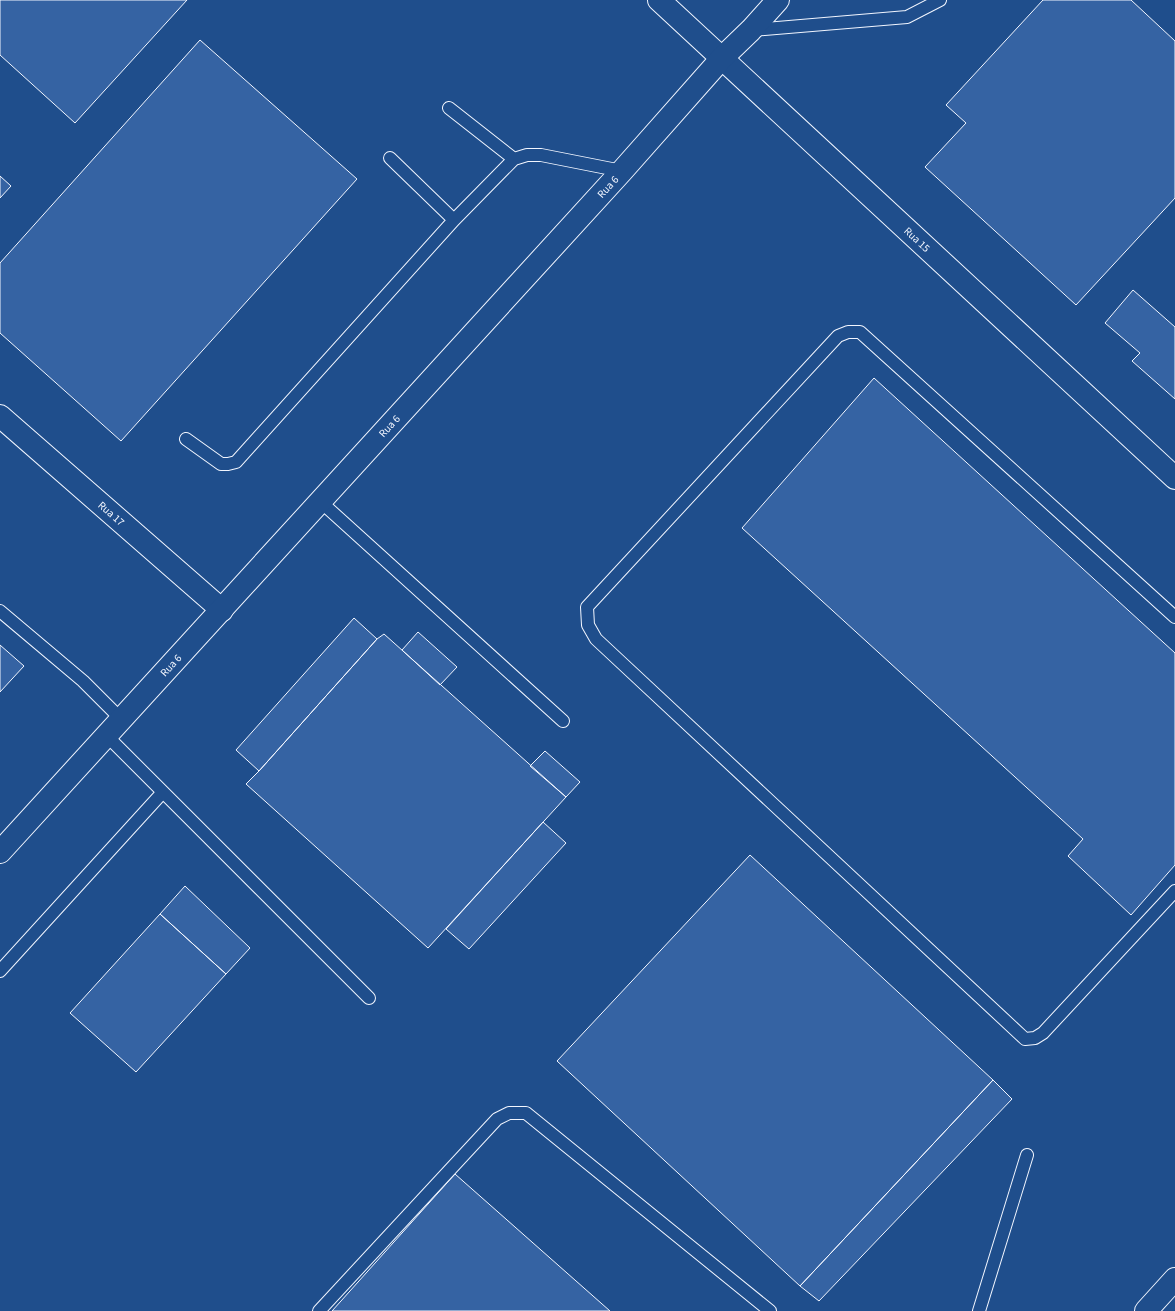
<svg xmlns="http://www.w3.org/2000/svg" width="1175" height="1311" viewBox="0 0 1175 1311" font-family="'Source Sans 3',sans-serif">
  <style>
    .building { fill: #3563a3; stroke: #f2f6ff }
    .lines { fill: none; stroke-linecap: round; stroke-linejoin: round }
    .lane-casing { stroke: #f2f6ff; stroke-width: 14 }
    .street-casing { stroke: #f2f6ff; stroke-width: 24 }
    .secondary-casing { stroke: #f2f6ff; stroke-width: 24 }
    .lane { stroke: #1f4e8c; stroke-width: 12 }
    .street { stroke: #1f4e8c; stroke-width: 22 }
    .secondary { stroke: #1f4e8c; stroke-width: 22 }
    .labels { text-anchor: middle; stroke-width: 3; stroke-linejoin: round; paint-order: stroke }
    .street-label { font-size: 11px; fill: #f2f6ff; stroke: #1f4e8c }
  </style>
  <rect width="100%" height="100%" fill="#1f4e8c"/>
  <path class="building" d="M0 0H187L75 123 0 55Z
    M1043 0H1131L1175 41V198L1076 305 925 167 966 123 946 105Z
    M200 40 357 179 121 441 0 333V263Z
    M0 176 11 186 0 198Z
    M1133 290 1175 327V399L1132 361 1140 353 1105 323Z
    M874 378 1175 653V865L1131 915 1068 856 1083 839 742 528Z
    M354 618 377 639 259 771 236 750Z
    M418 632 457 667 440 685 402 650Z
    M384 634 566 797 428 948 246 784 259 771 377 639Z
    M0 645 24 666 0 692Z
    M545 751 580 782 566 797 530 766Z
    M543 822 566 843 469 949 446 929Z
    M750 855 993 1080 800 1286 557 1061Z
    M185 886 250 948 226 974 160 914Z
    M160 914 226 974 136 1072 70 1013Z
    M993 1080 1012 1099 819 1301 800 1286Z
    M455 1174 610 1311H332Z"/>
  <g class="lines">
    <g class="lane-casing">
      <path id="lane" d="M752 30 907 17 940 0
        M449 108 514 159
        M390 158 454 220
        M186 439 221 464H228L236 462 454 220 514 159 527 155H541L622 171
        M321 502 563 721
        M0 611 83 681 122 720
        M1175 617 860 332H848L838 336 587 607 588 625 596 639 1025 1039 1035 1038 1043 1033 1175 891
        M107 736 369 998
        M0 971 163 792
        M319 1311 497 1119 509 1113H526L770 1311
        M979 1311 1027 1155"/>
    </g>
    <g class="street-casing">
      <g id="street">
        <path id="s1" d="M659 0 1175 478"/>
        <path id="s2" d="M0 416 222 610"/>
        <path id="s3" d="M0 852 622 171 722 58 751 30 778 0"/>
      </g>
    </g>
    <g class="secondary-casing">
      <path id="secondary" d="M1146 1311 1175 1279"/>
    </g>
    <use href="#lane" class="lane"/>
    <use href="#street" class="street"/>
    <use href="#secondary" class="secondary"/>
  </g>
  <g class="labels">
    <g class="street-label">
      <text dy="4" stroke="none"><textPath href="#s3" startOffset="901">Rua 6</textPath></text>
      <text dy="4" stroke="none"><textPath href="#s1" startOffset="352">Rua 15</textPath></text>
      <text dy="4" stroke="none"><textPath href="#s3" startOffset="577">Rua 6</textPath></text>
      <text dy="4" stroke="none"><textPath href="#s2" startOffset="148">Rua 17</textPath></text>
      <text dy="4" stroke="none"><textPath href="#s3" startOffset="253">Rua 6</textPath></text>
    </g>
  </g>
</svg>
